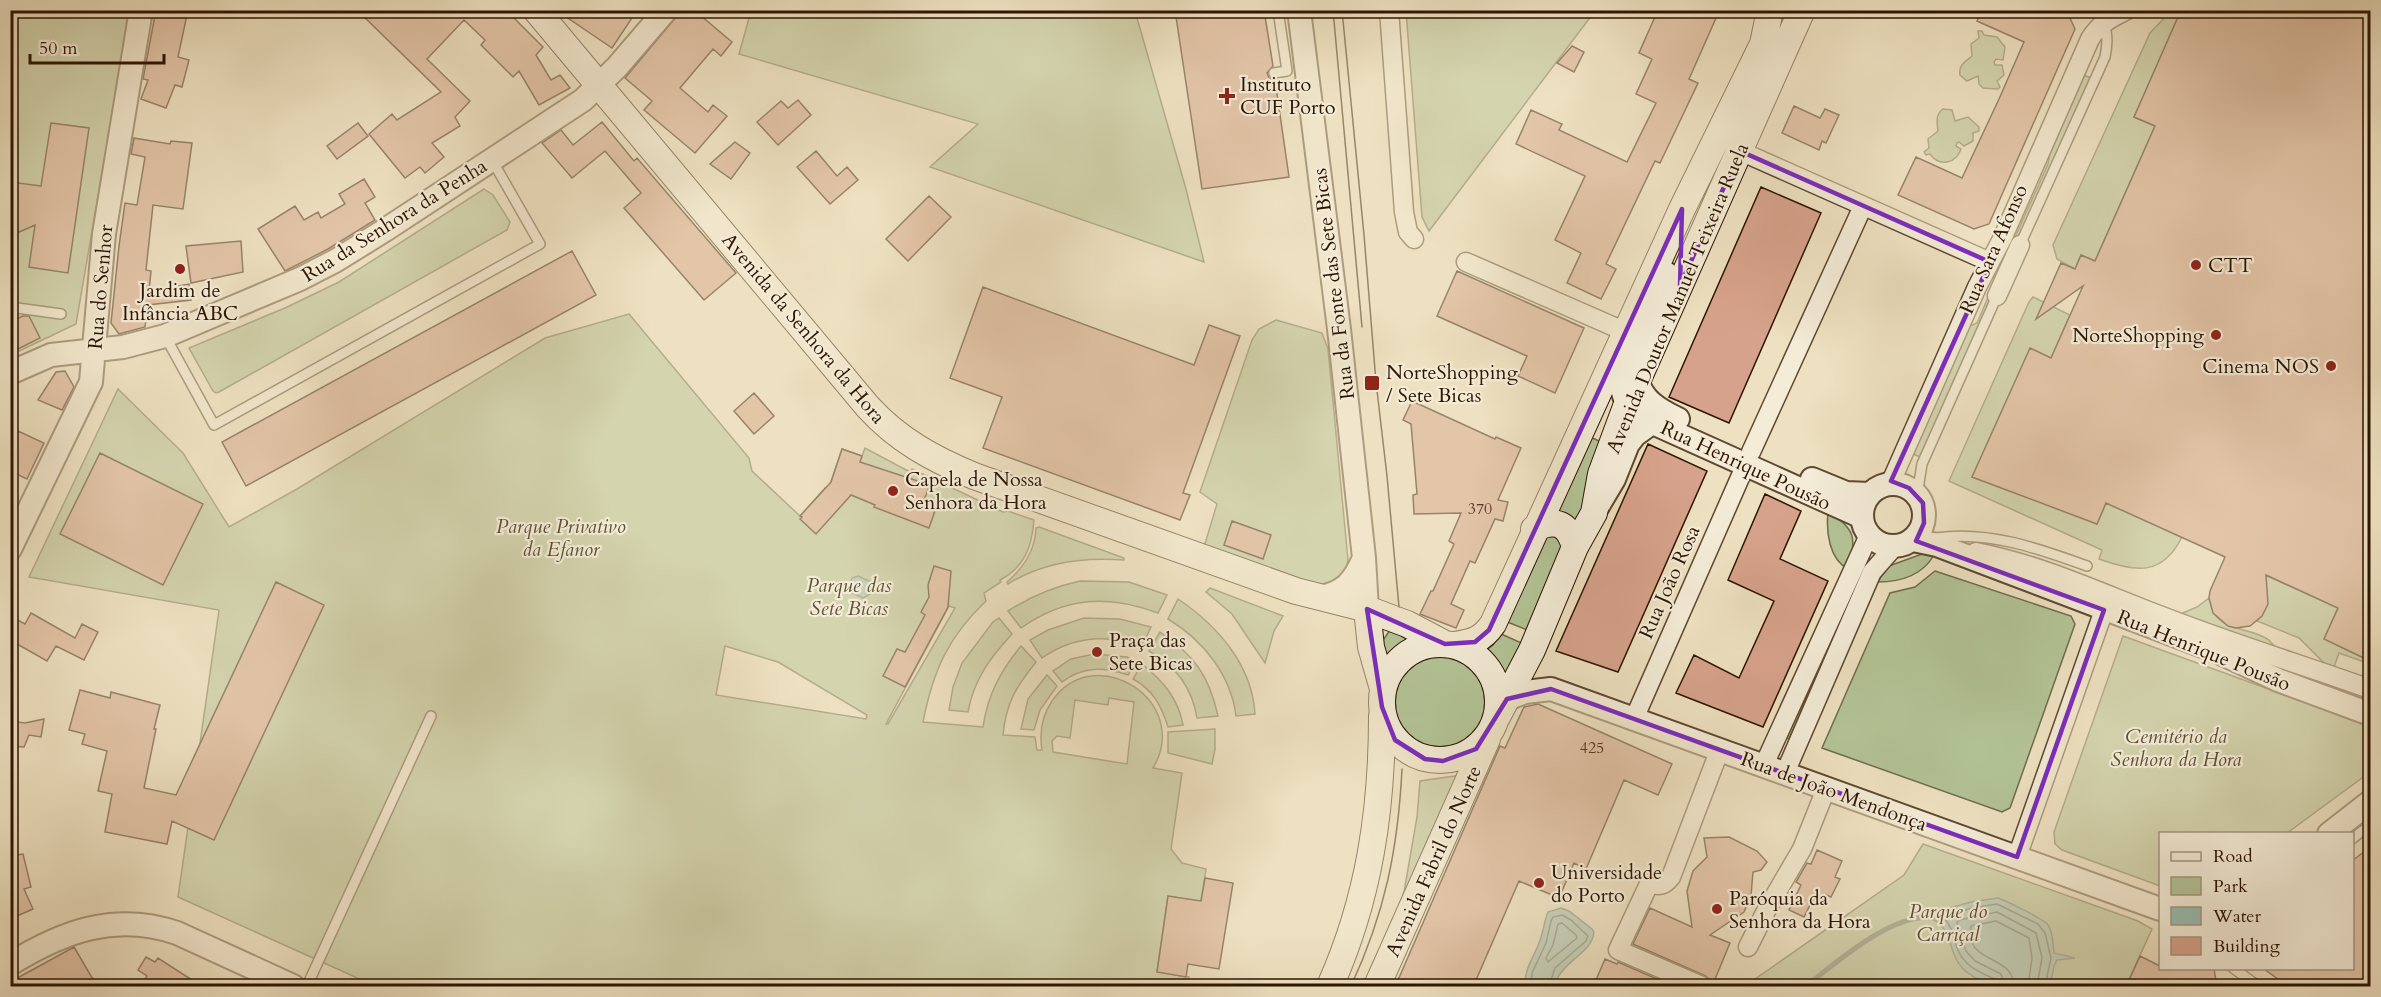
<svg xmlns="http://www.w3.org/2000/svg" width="2381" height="997" viewBox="0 0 2381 997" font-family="Cardo,serif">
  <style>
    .green { fill: #b3c497; stroke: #706c4c; stroke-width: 1.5; fill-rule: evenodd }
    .water { fill: #99beb3; stroke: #6e7a6b; stroke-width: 1.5 }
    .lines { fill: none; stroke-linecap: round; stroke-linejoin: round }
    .shore { stroke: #636a5a; stroke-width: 1.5 }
    .stream { stroke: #6e7a6b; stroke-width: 5 }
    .building { fill: #d6a28b; stroke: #2d1500; stroke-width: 1.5 }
    .service-casing { stroke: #5d4830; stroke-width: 12 }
    .minor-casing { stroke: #5d4830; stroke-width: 21 }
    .tertiary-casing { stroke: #5d4830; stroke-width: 26 }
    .secondary-casing { stroke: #2d1500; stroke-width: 28 }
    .service { stroke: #f4ecd7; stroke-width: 9 }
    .minor { stroke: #f4ecd7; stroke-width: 18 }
    .tertiary { stroke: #f4ecd7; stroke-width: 22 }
    .secondary { stroke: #f4ecd7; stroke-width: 26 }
    .tram { stroke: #2d1500; stroke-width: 1.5 }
    .marked { fill: none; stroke: #7b2cbf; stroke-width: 4.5; stroke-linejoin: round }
    .poi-dot { fill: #8f2418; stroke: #f4ecd7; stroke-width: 2 }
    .labels { text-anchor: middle; stroke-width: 4.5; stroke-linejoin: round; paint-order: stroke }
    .number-label { font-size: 16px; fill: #573823 }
    .poi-label { font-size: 20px; fill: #2d1500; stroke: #f4ecd7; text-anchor: start }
    .street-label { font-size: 20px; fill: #2d1500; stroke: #f4ecd7 }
    .park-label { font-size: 20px; font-style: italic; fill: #5c5235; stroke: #f4ecd7 }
  </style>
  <rect width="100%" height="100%" fill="#eee1c1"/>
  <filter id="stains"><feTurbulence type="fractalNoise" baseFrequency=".00333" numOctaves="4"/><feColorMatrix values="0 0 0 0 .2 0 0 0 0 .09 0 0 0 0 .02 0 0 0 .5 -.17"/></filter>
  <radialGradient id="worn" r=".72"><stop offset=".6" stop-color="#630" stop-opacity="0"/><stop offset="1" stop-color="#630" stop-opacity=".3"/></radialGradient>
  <path class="green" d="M11 11H130L76 324 11 355Z
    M751 11H1135L1186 189 1204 262 930 167 978 124 739 54Z
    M1406 11H1595L1429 231 1422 217Z
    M2171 11H2181L2134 117 2155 126 2095 261 2081 255 2075 269 2057 259 2053 245 2150 33Z
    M1978 31H1982L1984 35 1997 37 2005 47 2003 60 1996 59 1994 62 1995 65H2002L2004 75 1997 81 2000 87 1998 89 1983 88 1979 84 1978 76 1967 81 1960 75C1958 65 1966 61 1972 56L1971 44 1979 38Z
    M2081 74 2091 78 2016 243 2013 242 2048 164 2052 139Z
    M1943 109 1952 110 1955 121 1968 117 1979 127V131L1973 133V141L1964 146 1959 142 1957 143 1956 146 1961 149C1956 164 1939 167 1930 154L1926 155 1924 152 1929 148 1928 139 1938 131C1937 123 1935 115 1943 109Z
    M484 189 493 195 510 222 507 230 219 392 216 393 213 391 189 348 285 308 339 282Z
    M1990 293 1993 294 1920 457 1911 453 1968 327 1977 323Z
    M2033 297 2070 315 2051 358 2030 349 1972 477 2097 524 2106 503 2182 537C2162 577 2135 572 2099 559L2102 550 1949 481 2029 302Z
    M629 314 749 458 752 471 800 516 825 488H829L842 449 862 456 865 448 910 472 912 469 1003 512 1008 511 1034 520C1032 546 1025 567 1000 580L1001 582 984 593 986 601C948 637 933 671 923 722L983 727C988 694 1000 672 1021 646L1036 662C1016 687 1006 703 1003 735L1035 737 1037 750H1042C1039 732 1042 716 1052 701 1094 639 1193 701 1153 768L1182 773 1171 849 1182 863 1206 869 1201 902 1168 896 1157 972 1189 977 1188 986H375L178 897 219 610 29 577 118 389 183 453 229 527 297 489 545 338ZM949 606 955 608 888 724H886ZM725 646 778 662 867 715 866 719 716 695ZM1109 698 1134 702 1127 764 1053 752 1052 741 1057 736 1070 738 1075 700 1108 705Z
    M1276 320 1322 333 1328 349 1348 560C1345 579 1333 582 1317 588L1204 547 1217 504 1200 492 1252 340 1259 329Z
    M1588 436 1608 445 1576 532 1552 519Z
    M1828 512C1857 529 1856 539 1848 569 1829 559 1826 532 1828 512Z
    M1039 527 1124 558V560C1084 557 1043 562 1008 584L1007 582C1024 567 1035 551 1036 528Z
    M1549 537H1558L1563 542 1532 632 1505 621 1545 538Z
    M1922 554 1934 555C1922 576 1899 582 1877 582L1889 566Z
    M1935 571 2071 616 2075 624 2010 808 2002 812 1822 748 1890 593 1915 587Z
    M2265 575 2338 608 2324 639 2370 661V664L2339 653 2334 667 2325 664 2299 638 2257 621C2272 606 2266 593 2265 575Z
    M1080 581 1129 582 1167 595 1158 613C1108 594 1065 597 1021 628L1008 611C1031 596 1053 587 1080 581Z
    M1210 588 1283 616 1274 631 1265 663 1232 614 1206 592Z
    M1852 588 1855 589 1789 739 1785 737Z
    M2209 598C2215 635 2246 624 2269 640 2272 643 2276 648 2278 652L2178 615 2197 607Z
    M1178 599C1218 626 1252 665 1255 714L1236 716C1231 675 1203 640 1168 619Z
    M999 618 1012 634C990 658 974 679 968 712L949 710 953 687 962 663 993 622Z
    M1084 618 1120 619 1151 627 1142 646C1107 634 1073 636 1042 658L1030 640 1048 630Z
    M1394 624 1410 638 1401 643 1386 659 1377 649Z
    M1160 632C1194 655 1209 675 1218 716L1197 718C1192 687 1176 666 1149 651Z
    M1499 633 1526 645 1505 678 1496 662 1484 652 1493 645Z
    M2123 636 2370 726V772L2287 833 2160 834V886L2062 850 2055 844 2054 832Z
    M1094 654 1127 657 1136 661 1128 675C1104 667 1083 666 1062 682L1053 671 1071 659Z
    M1392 703a48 48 0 1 1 96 0a48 48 0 1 1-96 0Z
    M1142 664C1163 681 1178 698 1183 725L1168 727C1161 705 1153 690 1133 679Z
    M1047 675 1057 686 1040 710 1034 730 1021 729 1028 699Z
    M1215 729V749L1212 764 1168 753V732Z
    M1462 775 1380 966 1404 892 1417 817 1420 781Z
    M1923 844 2138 921 2152 929 2126 986H1745L1904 875Z"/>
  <path class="water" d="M858 576 873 583 877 590 863 598 852 593 849 586 852 578Z
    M1998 898C2006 901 2044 919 2048 925 2053 932 2053 944 2054 953L2075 958 2057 960 2054 966 2050 986C2023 987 1991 991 1968 973 1943 955 1958 920 1920 916L1971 902Z
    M1561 908 1569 911 1592 929 1594 932C1592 954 1562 960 1554 986H1525C1524 968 1535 956 1540 940 1544 930 1544 921 1548 912Z"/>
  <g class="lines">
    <path class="shore" d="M1562 923 1576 935 1577 938 1548 962 1546 958 1553 945 1558 924Z
      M1531 986 1532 973 1546 943 1551 921 1553 917 1562 915 1571 920 1588 936 1586 941 1555 968 1549 986
      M1998 986 1995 979C1978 972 1962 965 1956 945 1953 934 1952 928 1945 919L1946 916 1972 908 1997 904 2038 924 2045 933 2051 958 2045 986
      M2005 986 2001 974 1975 961 1966 951 1957 923 1959 920 1997 912 2036 933 2042 958 2037 986
      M2014 986C2013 953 1964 965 1971 926L1996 921 2029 938 2032 958 2028 986"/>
    <path class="stream" d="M1806 986C1837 962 1893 912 1933 918"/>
  </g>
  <path class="building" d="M156 10H188L178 57 189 60 182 87 175 85 166 108 141 99 148 80 143 79Z
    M357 10H506L543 47 536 55 551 80 560 75 570 88 539 105 519 71 513 77 481 45 485 40 464 20 427 59 470 101 455 117 460 126 432 143 444 157 425 173 420 167 405 178 369 134 392 114 397 120 441 92Z
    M556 10H620L632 18 612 48Z
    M682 10H694L732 42 721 56 713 49 680 88 708 112 713 105 727 116 695 153 644 110 652 101 625 78Z
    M1175 10H1264L1273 66 1267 73 1269 78 1275 80 1289 177 1202 189Z
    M1658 10H1699L1716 18 1689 79 1698 83 1660 163 1655 161 1606 264 1616 269 1601 299 1567 283 1581 253 1555 240 1585 176 1516 144 1531 110 1562 124 1559 130 1627 162 1656 103 1636 94 1652 59 1639 53Z
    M1982 10H2056L2069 16 2075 29 1989 224 1974 229 1898 195 1916 157 1962 178 1999 99 2024 42 1977 21Z
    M2181 10H2370V661L2324 639 2338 608 2266 575 2268 604 2262 616 2250 626 2236 628 2228 626 2213 613 2209 598 2210 591 2225 557 2106 503 2097 524 1972 477 2030 348 2051 358 2083 286 2036 319 2061 263 2075 269 2081 255 2095 261 2155 126 2134 117Z
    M1572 46 1584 52 1574 72 1557 63Z
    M798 100 811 115 778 145 757 122 781 101 788 108Z
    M1794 106 1820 118 1825 109 1839 115 1826 143 1822 141 1819 150 1782 133Z
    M602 122 634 161 637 158 736 273 704 300 624 208 641 193 605 151 572 178 542 143 561 130 573 145Z
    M51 123 89 128 68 273 29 267 35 225 10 236V182L41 186Z
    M358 123 368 136 337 159 327 146Z
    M134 138 170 144 171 141 192 143 183 209 153 205 146 270 151 271 149 291 189 284 191 300 148 305 145 327 119 334 111 323 119 246 125 203 137 205 145 157 131 154Z
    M735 142 750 153 731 179 710 164Z
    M816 151 837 176 847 167 858 180 830 204 797 167Z
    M364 179 375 197 365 203 375 220 328 249 285 271 258 229 295 206 304 220 318 212 321 218 345 204 339 194Z
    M1761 187 1821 213 1729 423 1669 397Z
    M929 196 951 217 908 261 886 239Z
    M241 241 243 272 191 283 186 246Z
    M572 251 596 295 246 486 222 442Z
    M1457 271 1584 328 1555 393 1518 376 1527 356 1437 316Z
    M983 287 1194 365 1209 325 1240 336 1183 493 1190 495 1180 520 983 448 1002 397 950 378Z
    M23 316H29L40 338 10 353V322Z
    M65 371 74 387 62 410 38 400 56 372Z
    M754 393 774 416 754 434 734 411Z
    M1412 401 1495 439 1496 437 1521 448 1498 500 1508 502 1503 521 1495 519 1475 563 1470 561 1451 604 1464 610 1456 628 1420 614 1431 591H1433L1454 544 1449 541 1461 513 1414 514 1413 495 1417 494 1411 424 1403 420Z
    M18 431 44 443 27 479 10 471V446Z
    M1648 444 1707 471 1618 672 1556 651Z
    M842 449 862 456 860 462 930 485 924 500 937 505 929 528 874 507 875 505 851 495 816 534 800 519 802 517 800 516 831 482Z
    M100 453 203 504 163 585 60 534Z
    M1765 494 1801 511 1780 559 1828 581 1763 727 1676 693 1694 655 1739 678 1774 601 1728 580Z
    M1232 521 1271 535 1263 559 1224 545Z
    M934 566 951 571 948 607 905 687 883 676 897 649 905 652 925 615 921 612 929 597 928 585Z
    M276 582 324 605 214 840 172 821 167 844 105 832 112 794 98 791 107 751 82 744 85 734 69 730 80 690 110 698 111 692 160 705 154 729H156L144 788 176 795Z
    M31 613 75 638 82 624 98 632 84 660 56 646 47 661 10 640V616L25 624Z
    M1538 704 1672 764 1658 795 1624 780 1586 869 1574 863 1559 898 1519 881 1473 987H1395L1500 746 1505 748 1524 707Z
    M44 719 41 737 29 735 24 747 10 746V721L25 723Z
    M1729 837 1757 851 1767 862 1761 870 1753 872 1751 895 1744 912 1710 935 1730 943 1713 984 1706 976 1633 944 1650 908 1692 927 1687 891 1693 871 1707 857 1704 838Z
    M2370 847V987H2289L2264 969H2352V861Z
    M1817 850 1842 861 1835 877 1840 879 1831 897 1826 895 1822 903 1813 899 1804 917 1789 910 1801 885 1796 882 1807 863 1811 864Z
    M23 854 31 887 24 889 33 909 10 919V856Z
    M1205 878 1233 883 1219 969 1188 964 1186 977 1157 972 1168 896 1201 901Z
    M74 947 94 981 85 987H10V982Z
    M2140 956 2160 966V969H2214L2217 987H2126Z
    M146 957 155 962 158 958 203 987H140L147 976 138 970Z
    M1605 959 1617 964 1618 962 1675 987H1593Z"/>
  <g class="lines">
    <g class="service-casing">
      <path id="service" d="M1274 73 1287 71 1278 10
        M2020 245 2105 57C2109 37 2108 24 2092 10
        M10 307 61 314
        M165 336 214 425 540 244 492 160
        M1917 495 1922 464 1997 296
        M1936 538C1988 530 2040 549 2087 566
        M2352 839 2370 825
        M2233 968 2258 986
        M307 986 431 716"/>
    </g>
    <g class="minor-casing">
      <path id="minor" d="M1389 10 1404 212 1408 232 1414 239
        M1740 151 1990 262
        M1466 262 1626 332
        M1997 296 2020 245
        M1751 452 1863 206
        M1890 484 1977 287 2003 237 2090 39C2099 24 2111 18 2127 10
        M1976 552C2043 565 2103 594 2167 618 2234 644 2303 665 2370 689
        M1634 719 1746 464
        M1764 765 1869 535
        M1785 773 1872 572 1894 547
        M2017 857 2104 610
        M1748 947 1767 909 1802 849 1826 789
        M1702 986 1618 950 1649 884C1660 886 1664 886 1671 877L1720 749"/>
    </g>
    <g class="tertiary-casing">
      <path id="tertiary" d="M1299 10 1339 329 1364 558 1367 609
        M1666 273 1622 382C1621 404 1637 414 1655 424L1862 517
        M10 373 51 355 123 347 165 336 300 279 335 261 385 230 583 100 617 67 666 10
        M1637 380C1643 401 1659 410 1678 419
        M1812 479 1846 493 1870 494
        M1862 515a31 31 0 1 1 62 0a31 31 0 1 1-62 0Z
        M1598 506 1614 479 1628 444 1635 435 1653 422
        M1913 540 1937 545 2216 651 2278 680 2370 714
        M10 549 91 382 104 234 141 10
        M1318 597C1344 594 1354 581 1364 558
        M1507 699 1525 692 1551 689 2160 909
        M2329 834 2370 802
        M10 964C64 931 115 912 177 933L293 986"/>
    </g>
    <g class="secondary-casing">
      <path id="secondary" d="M536 10 868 407C898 440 933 459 974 476L1296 591 1367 609 1407 624 1445 644
        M1534 529C1556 518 1568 523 1575 547
        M1367 609 1371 647 1383 689
        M1382 702a58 58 0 1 1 116 0a58 58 0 1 1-116 0Z
        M1454 645C1473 642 1482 640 1493 624L1682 209 1763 44 1770 10
        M1497 717 1532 650 1575 547 1594 513 1601 474 1627 404 1802 10
        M1330 986C1369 899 1382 811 1382 716
        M1377 986 1487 739"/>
    </g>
    <use href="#service" class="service"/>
    <use href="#minor" class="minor"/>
    <use href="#tertiary" class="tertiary"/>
    <use href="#secondary" class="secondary"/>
    <path class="tram" d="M1333 10 1362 327
      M1342 10 1364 235 1376 382 1387 476 1399 607
      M1351 986C1385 913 1398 849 1402 769"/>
  </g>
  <path d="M0 0H2381V997H0ZM1740 151 1990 262 1891 481 1909 488 1923 503 1924 523 1916 541 2104 610 2017 857 1551 689 1507 699 1476 749 1443 761 1425 759 1395 740 1382 707 1367 609 1445 644 1475 642 1489 630 1682 209 1680 286Z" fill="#eee1c1" fill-opacity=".55" fill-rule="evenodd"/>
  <path class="marked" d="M1740 151 1990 262 1891 481 1909 488 1923 503 1924 523 1916 541 2104 610 2017 857 1551 689 1507 699 1476 749 1443 761 1425 759 1395 740 1382 707 1367 609 1445 644 1475 642 1489 630 1682 209 1680 286Z"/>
  <g class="poi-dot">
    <path d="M1224 87h6v6h6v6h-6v6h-6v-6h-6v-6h6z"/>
    <circle cx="2196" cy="265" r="6"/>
    <circle cx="180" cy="269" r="6"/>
    <circle cx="2216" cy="335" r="6"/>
    <circle cx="2331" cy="366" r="6"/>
    <rect x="1364" y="375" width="16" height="16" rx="3"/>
    <circle cx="893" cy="491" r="6"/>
    <circle cx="1097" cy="652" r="6"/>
    <circle cx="1539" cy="883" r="6"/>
    <circle cx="1717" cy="909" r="6"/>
  </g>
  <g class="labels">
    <g class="number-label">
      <text x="1480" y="514">370</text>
      <text x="1592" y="753">425</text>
    </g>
    <g class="poi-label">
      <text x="1240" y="91">Instituto<tspan x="1240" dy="23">CUF Porto</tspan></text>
      <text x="2208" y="272">CTT</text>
      <text x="180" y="297" text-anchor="middle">Jardim de<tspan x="180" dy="23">Infância ABC</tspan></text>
      <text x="2204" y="342" text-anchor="end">NorteShopping</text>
      <text x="2319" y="373" text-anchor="end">Cinema NOS</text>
      <text x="1386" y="379">NorteShopping<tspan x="1386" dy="23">/ Sete Bicas</tspan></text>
      <text x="905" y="486">Capela de Nossa<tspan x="905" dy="23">Senhora da Hora</tspan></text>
      <text x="1109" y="647">Praça das<tspan x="1109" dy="23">Sete Bicas</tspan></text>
      <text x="1551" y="879">Universidade<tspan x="1551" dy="23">do Porto</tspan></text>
      <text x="1729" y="905">Paróquia da<tspan x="1729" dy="23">Senhora da Hora</tspan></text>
    </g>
    <g class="street-label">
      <text transform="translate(394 220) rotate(-32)" y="7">Rua da Senhora da Penha</text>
      <text transform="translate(1993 249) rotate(-66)" y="7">Rua Sara Afonso</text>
      <text transform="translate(1333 284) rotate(-97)" y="7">Rua da Fonte das Sete Bicas</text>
      <text transform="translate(100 287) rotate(-85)" y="7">Rua do Senhor</text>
      <text transform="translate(1677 298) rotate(-67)" y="7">Avenida Doutor Manuel Teixeira Ruela</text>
      <text transform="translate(804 328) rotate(50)" y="7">Avenida da Senhora da Hora</text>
      <text transform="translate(1746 465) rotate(25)" y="7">Rua Henrique Pousão</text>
      <text transform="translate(1669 582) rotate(-66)" y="7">Rua João Rosa</text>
      <text transform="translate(2204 650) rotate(22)" y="7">Rua Henrique Pousão</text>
      <text transform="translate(1834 791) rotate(20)" y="7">Rua de João Mendonça</text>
      <text transform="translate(1433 861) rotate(-66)" y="7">Avenida Fabril do Norte</text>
    </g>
    <g class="park-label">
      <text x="561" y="533">Parque Privativo<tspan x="561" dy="23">da Efanor</tspan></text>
      <text x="849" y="592">Parque das<tspan x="849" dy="23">Sete Bicas</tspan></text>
      <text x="2176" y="743">Cemitério da<tspan x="2176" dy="23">Senhora da Hora</tspan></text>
      <text x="1948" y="918">Parque do<tspan x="1948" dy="23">Carriçal</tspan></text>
    </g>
  </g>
  <rect width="2381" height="997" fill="none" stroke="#eee1c1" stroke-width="36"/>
  <rect x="12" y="12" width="2357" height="973" fill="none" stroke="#2d1500" stroke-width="3"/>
  <rect x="18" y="18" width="2345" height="961" fill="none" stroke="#2d1500" stroke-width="1.5"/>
  <rect x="2159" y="832" width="195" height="138" fill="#f4ecd7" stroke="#a49681" stroke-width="1.5"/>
  <rect x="2171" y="852" width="30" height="9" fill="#f4ecd7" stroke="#a49681" stroke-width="1.5"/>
  <text x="2213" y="862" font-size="18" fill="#2d1500">Road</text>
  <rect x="2171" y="877" width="30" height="18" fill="#b3c497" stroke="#a49681" stroke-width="1.5"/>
  <text x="2213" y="892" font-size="18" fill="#2d1500">Park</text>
  <rect x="2171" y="907" width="30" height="18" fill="#99beb3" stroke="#a49681" stroke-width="1.5"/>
  <text x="2213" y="922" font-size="18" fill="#2d1500">Water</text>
  <rect x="2171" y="937" width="30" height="18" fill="#d6a28b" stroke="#a49681" stroke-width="1.5"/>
  <text x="2213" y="952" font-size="18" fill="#2d1500">Building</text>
  <path d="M30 54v9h134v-9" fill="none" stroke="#2d1500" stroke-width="3"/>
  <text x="39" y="54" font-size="18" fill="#2d1500" stroke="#f4ecd7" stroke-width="4.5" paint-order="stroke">50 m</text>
  <rect width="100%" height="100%" filter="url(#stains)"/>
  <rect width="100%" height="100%" fill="url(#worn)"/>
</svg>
